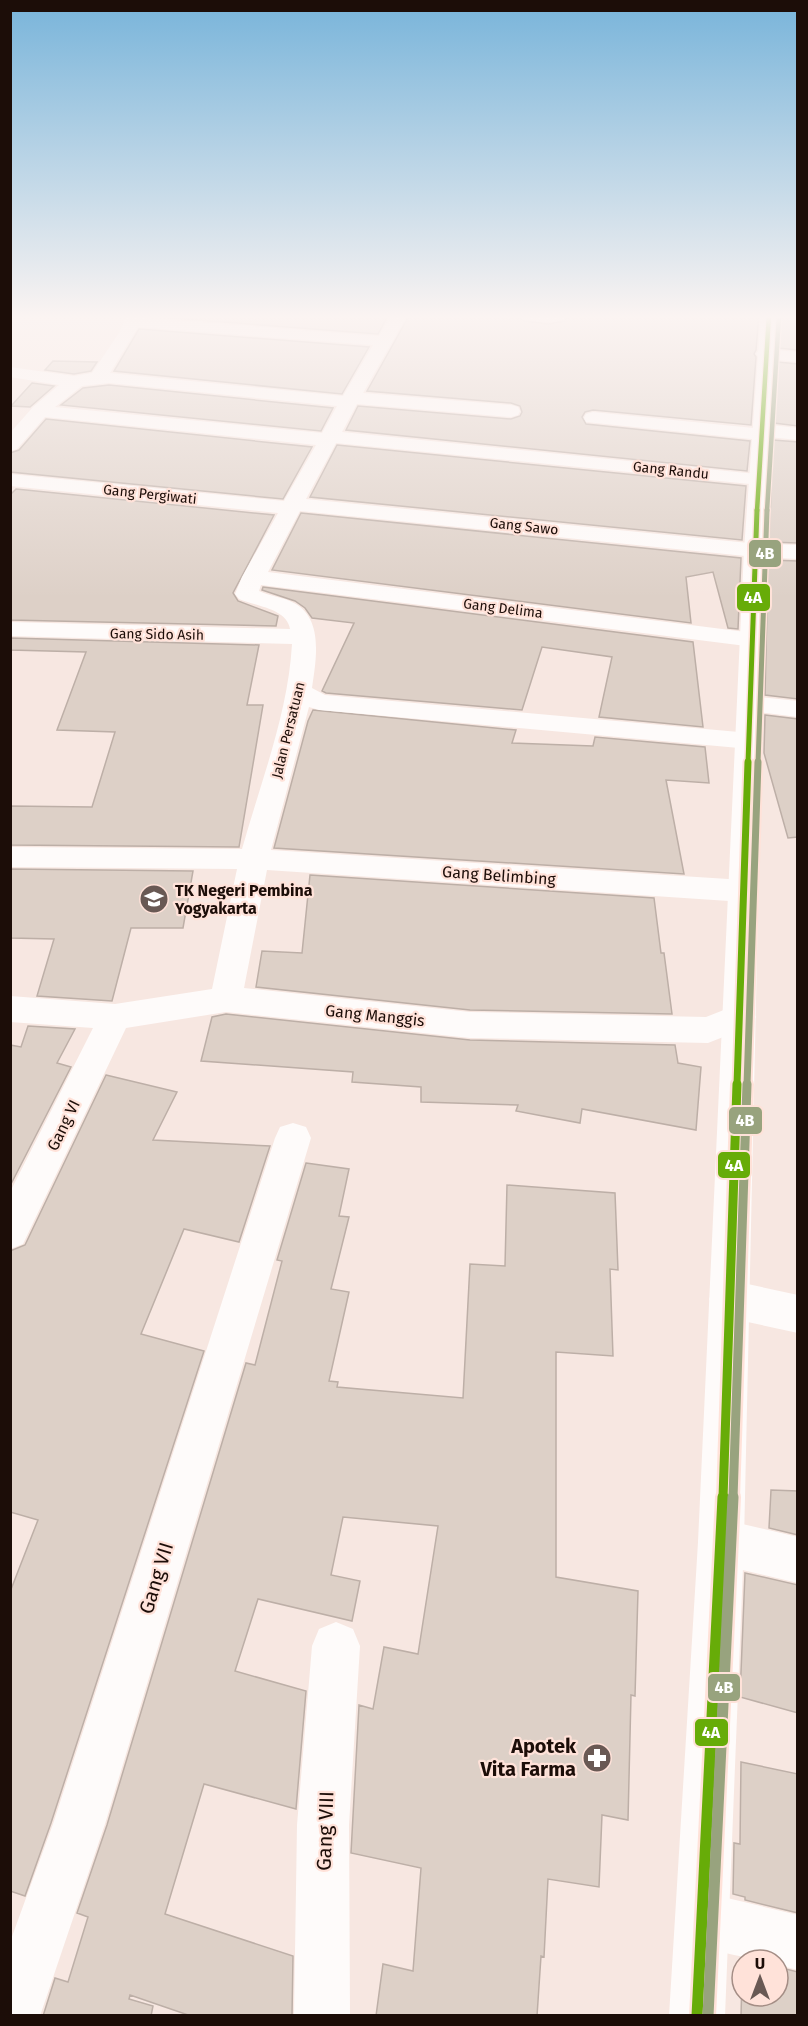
<svg xmlns="http://www.w3.org/2000/svg" width="808" height="2026" viewBox="0 0 808 2026" font-family="'Fira Sans',sans-serif">
  <style>
    .building { fill: #ddd0c7; stroke: #bdafa7; stroke-width: 1.5 }
    .lines { fill: none; stroke-linecap: round; stroke-linejoin: round }
    .minor { fill: #fefbfa; fill-rule: evenodd }
    .tertiary { fill: #fefbfa; fill-rule: evenodd }
    .bus-1-far4-casing { stroke: #ffe2d9; stroke-width: 7 }
    .bus-1-far3-casing { stroke: #ffe2d9; stroke-width: 8 }
    .bus-1-far2-casing { stroke: #ffe2d9; stroke-width: 11 }
    .bus-1-far1-casing { stroke: #ffe2d9; stroke-width: 14 }
    .bus-1-casing { stroke: #ffe2d9; stroke-width: 16 }
    .bus-2-far4-casing { stroke: #ffe2d9; stroke-width: 7 }
    .bus-2-far3-casing { stroke: #ffe2d9; stroke-width: 8 }
    .bus-2-far2-casing { stroke: #ffe2d9; stroke-width: 11 }
    .bus-2-far1-casing { stroke: #ffe2d9; stroke-width: 14 }
    .bus-2-casing { stroke: #ffe2d9; stroke-width: 16 }
    .bus-1-far4 { stroke: #67ac08; stroke-width: 4.5 }
    .bus-1-far3 { stroke: #67ac08; stroke-width: 5 }
    .bus-1-far2 { stroke: #67ac08; stroke-width: 7 }
    .bus-1-far1 { stroke: #67ac08; stroke-width: 9 }
    .bus-1 { stroke: #67ac08; stroke-width: 11 }
    .bus-2-far4 { stroke: #98a37e; stroke-width: 4.5 }
    .bus-2-far3 { stroke: #98a37e; stroke-width: 5 }
    .bus-2-far2 { stroke: #98a37e; stroke-width: 7 }
    .bus-2-far1 { stroke: #98a37e; stroke-width: 9 }
    .bus-2 { stroke: #98a37e; stroke-width: 11 }
    .labels { text-anchor: middle; stroke-width: 4.5; stroke-linejoin: round; paint-order: stroke }
    .far-street-label { font-size: 14px; fill: #1c0d08; stroke: #ffe2d9 }
    .street-label { font-size: 16px; fill: #1c0d08; stroke: #ffe2d9 }
    .poi-label { font-size: 16px; font-weight: bold; fill: #1c0d08; stroke: #ffe2d9; text-anchor: start }
    .near-street-label { font-size: 20px; fill: #1c0d08; stroke: #ffe2d9 }
    .near-poi-label { font-size: 20px; font-weight: bold; fill: #1c0d08; stroke: #ffe2d9; text-anchor: end }
    .line-badge { stroke: #ffe2d9; stroke-width: 2 }
    .badge-label { font-size: 16px; text-anchor: middle; font-weight: bold; fill: #fff }
  </style>
  <rect width="100%" height="100%" fill="#f7e7e1"/>
  <path class="building" d="M146 314H389L378 334 146 316Z
    M410 314H513L524 321 549 324 564 321 568 317 567 314H759L756 350 754 354 756 357 751 425 593 410 585 412 582 417 586 424 750 441 747 471 346 430 358 406 511 419 520 416 522 412 520 406 511 403 367 391Z
    M779 314H798V350L778 348Z
    M139 329 369 347 342 394 114 371Z
    M53 361 97 362 91 371 74 374 45 370Z
    M777 362 798 364V426L774 423Z
    M32 383 54 386 30 407 11 406Z
    M109 385 333 408 321 431 61 405 83 388Z
    M46 419 312 447 283 499 10 472V453L19 450Z
    M773 440 798 442V543L769 542Z
    M337 445 746 486 742 540 310 497Z
    M16 489 274 515 233 593 238 601 278 616 276 626 10 620V495Z
    M301 513 741 558 738 629 728 628 713 572 686 577 691 623 272 570Z
    M768 560 798 561V699L765 695Z
    M263 587 693 642 703 727 599 717 612 657 542 647 522 710 326 693 322 691 354 623 312 618 305 608 295 601 262 590Z
    M10 638 259 645 247 705H263L239 847 10 845V806L92 807 115 732 57 730 86 652 10 650Z
    M313 710 516 730 512 743 593 746 595 737 705 747 709 783 666 780 684 874 274 848 308 721Z
    M765 715 798 719V837L788 838 764 753Z
    M10 869 193 871 183 928H131L112 1001 37 996 54 939 10 938Z
    M310 875 654 898 661 953H664L672 1014 470 1010 256 987 262 951 302 953Z
    M226 1014 470 1040 675 1045 678 1063 701 1067 696 1130 582 1109 580 1123 516 1111 518 1105 421 1102V1087L352 1082 353 1072 201 1061 212 1017Z
    M28 1026 75 1029 57 1063 71 1067 10 1186V1045L21 1047Z
    M106 1075 177 1092 153 1140 270 1146 239 1242 184 1229 141 1334 204 1351 51 1823 25 1896 10 1891V1592L38 1520 10 1512V1251L25 1245Z
    M306 1163 349 1169 339 1216 349 1217 331 1289 349 1292 329 1381 338 1382 337 1387 463 1398 470 1264 505 1266 507 1185 615 1193 618 1270 610 1269 613 1356 556 1352V1577L638 1591 635 1696 631 1695 628 1820 602 1815 599 1887 548 1879 544 1957 541 1956 537 2016H376L383 1964 413 1971 421 1868 351 1853 359 1705 373 1709 384 1647 418 1654 438 1526 343 1517 331 1575 360 1581 352 1621 258 1599 235 1671 306 1691 296 1809 204 1784 165 1914 293 1956 292 2016H191L130 1995 129 1999 153 2006 151 2016H43L55 1978 68 1982 88 1917 77 1913 107 1825 246 1363 255 1365 282 1261 277 1260Z
    M771 1490 798 1491V1535L769 1528Z
    M745 1573 798 1585V1713L740 1697Z
    M741 1762 798 1774V1913L745 1900V1897L733 1894 734 1843 740 1844Z
    M778 1967 798 1972V2016H741L742 1978V1996H778Z"/>
  <g class="lines">
    <path class="minor" d="M128 314H144L143 318 379 336 392 314H408L363 393 511 405 518 407 520 411 518 415 511 417 357 404 342 432 767 475 770 479 767 483 760 485 336 443 306 499 749 543 798 545V559L755 557 300 511 268 572 754 633 763 635 766 640 763 645 754 647 261 585 259 591C270 596 283 597 294 603 324 619 316 660 312 688L325 695 750 733 759 735 763 741 759 747 750 749 319 710 309 707 271 850 744 880 755 883 759 891 755 899 744 902 267 870 244 988 470 1012 706 1017 739 1004 751 1008 756 1017 751 1026 708 1043 470 1038 226 1012 126 1028 23 1244 10 1249V1192L93 1028 10 1022V996L115 1004 212 989 237 869 10 867V847L242 849C261 781 288 714 292 644L10 636V622L290 629C287 608 255 606 239 599L235 594 242 577 278 513 10 486V474L284 501 285 499 316 445 45 417 17 449 10 451V433L33 407 59 385 10 377V367L74 376 92 373 119 333ZM138 327 373 345 343 396 110 373ZM109 383 337 406 322 433 55 407 82 386Z
      M515 314H564L566 317C560 325 521 322 515 314Z
      M765 349 798 352V362L759 358 756 354 759 350Z
      M593 412 754 428 762 424 798 428V440L769 437 761 440 586 422 584 418 586 414Z
      M751 696 798 701V717L742 710 738 704 742 698Z
      M293 1123 306 1127 311 1138 105 1824 40 2016H10V1942L53 1824 275 1138 280 1127Z
      M729 1280 798 1295V1333L729 1318 715 1312 709 1299 715 1286Z
      M721 1519 798 1537V1583L721 1565 705 1558 698 1542 705 1526Z
      M336 1622 353 1629 360 1646 349 1825 350 2016H294L297 1825 312 1646 319 1629Z
      M702 1892 798 1915V1970L778 1965V1960C745 1960 713 1951 683 1938L675 1919 683 1900Z"/>
    <path class="tertiary" d="M761 314H777L766 550 744 1542 725 2016H669L698 1542 744 550Z"/>
    <g class="bus-1-far4-casing">
      <path id="bus-1-far4" d="M757 511 769 314"/>
    </g>
    <g class="bus-1-far3-casing">
      <path id="bus-1-far3" d="M748 763 757 510"/>
    </g>
    <g class="bus-1-far2-casing">
      <path id="bus-1-far2" d="M737 1085 748 762"/>
    </g>
    <g class="bus-1-far1-casing">
      <path id="bus-1-far1" d="M723 1498 737 1084"/>
    </g>
    <g class="bus-1-casing">
      <path id="bus-1" d="M697 2016 723 1497"/>
    </g>
    <g class="bus-2-far4-casing">
      <path id="bus-2-far4" d="M767 511 779 315"/>
    </g>
    <g class="bus-2-far3-casing">
      <path id="bus-2-far3" d="M758 763 767 510"/>
    </g>
    <g class="bus-2-far2-casing">
      <path id="bus-2-far2" d="M747 1085 758 762"/>
    </g>
    <g class="bus-2-far1-casing">
      <path id="bus-2-far1" d="M733 1498 747 1084"/>
    </g>
    <g class="bus-2-casing">
      <path id="bus-2" d="M708 2016 733 1497"/>
    </g>
    <use href="#bus-1-far4" class="bus-1-far4"/>
    <use href="#bus-1-far3" class="bus-1-far3"/>
    <use href="#bus-1-far2" class="bus-1-far2"/>
    <use href="#bus-1-far1" class="bus-1-far1"/>
    <use href="#bus-1" class="bus-1"/>
    <use href="#bus-2-far4" class="bus-2-far4"/>
    <use href="#bus-2-far3" class="bus-2-far3"/>
    <use href="#bus-2-far2" class="bus-2-far2"/>
    <use href="#bus-2-far1" class="bus-2-far1"/>
    <use href="#bus-2" class="bus-2"/>
  </g>
  <linearGradient id="sky" x2="0" y2="1"><stop stop-color="#78b4da"/><stop offset="0.53" stop-color="#fbf4f2"/><stop offset="1" stop-color="#fbf4f2" stop-opacity="0"/></linearGradient>
  <rect width="808" height="598" fill="url(#sky)"/>
  <defs>
    <g id="school-disc" transform="scale(1.5)"><circle r="9.5" fill="#695954" stroke="#ffe2d9"/><path d="M0-5L7-2L0 1L-7-2ZM-4 1L0 2.5L4 1V4Q0 6-4 4Z" fill="#fff"/></g>
    <g id="pharmacy-disc" transform="scale(1.5)"><circle r="9.5" fill="#695954" stroke="#ffe2d9"/><path d="M-2-6h4v4h4v4h-4v4h-4v-4h-4v-4h4Z" fill="#fff"/></g>
  </defs>
  <g fill-rule="evenodd">
    <use href="#school-disc" x="154" y="899"/>
    <use href="#pharmacy-disc" x="597" y="1758"/>
  </g>
  <g class="labels">
    <g class="far-street-label">
      <text transform="translate(671 470) rotate(6)" y="5">Gang Randu</text>
      <text transform="translate(150 494) rotate(6)" y="5">Gang Pergiwati</text>
      <text transform="translate(524 526) rotate(6)" y="5">Gang Sawo</text>
      <text transform="translate(503 608) rotate(7)" y="5">Gang Delima</text>
      <text transform="translate(157 634) rotate(1)" y="5">Gang Sido Asih</text>
      <text transform="translate(288 730) rotate(-76)" y="5">Jalan Persatuan</text>
    </g>
    <g class="street-label">
      <text transform="translate(499 875) rotate(4)" y="6">Gang Belimbing</text>
      <text transform="translate(375 1015) rotate(6)" y="6">Gang Manggis</text>
      <text transform="translate(63 1125) rotate(-64)" y="6">Gang VI</text>
    </g>
    <g class="poi-label">
      <text x="175" y="896">TK Negeri Pembina<tspan x="175" dy="18">Yogyakarta</tspan></text>
    </g>
    <g class="near-street-label">
      <text transform="translate(156 1578) rotate(-73)" y="7">Gang VII</text>
      <text transform="translate(325 1831) rotate(-88)" y="7">Gang VIII</text>
    </g>
    <g class="near-poi-label">
      <text x="576" y="1753">Apotek<tspan x="576" dy="23">Vita Farma</tspan></text>
    </g>
  </g>
  <g class="line-badge">
    <rect x="748" y="539" width="34" height="29" rx="6" fill="#98a37e"/>
    <rect x="736" y="583" width="35" height="29" rx="6" fill="#67ac08"/>
    <rect x="728" y="1106" width="35" height="29" rx="6" fill="#98a37e"/>
    <rect x="717" y="1151" width="34" height="28" rx="6" fill="#67ac08"/>
    <rect x="707" y="1673" width="34" height="29" rx="6" fill="#98a37e"/>
    <rect x="694" y="1718" width="35" height="29" rx="6" fill="#67ac08"/>
  </g>
  <g class="badge-label">
    <text x="765" y="559">4B</text>
    <text x="753" y="603">4A</text>
    <text x="745" y="1126">4B</text>
    <text x="734" y="1171">4A</text>
    <text x="724" y="1693">4B</text>
    <text x="711" y="1738">4A</text>
  </g>
  <rect width="808" height="2026" fill="none" stroke="#1c0d08" stroke-width="24"/>
  <g transform="translate(760 1978)"><circle r="28" fill="#ffe2d9" stroke="#a48d85" stroke-width="1.5"/>
  <path d="M0-4.5L10 22L0 15L-10 22Z" fill="#695954"/>
  <text y="-9" font-size="16" font-weight="bold" text-anchor="middle" fill="#1c0d08">U</text>
  </g>
</svg>
